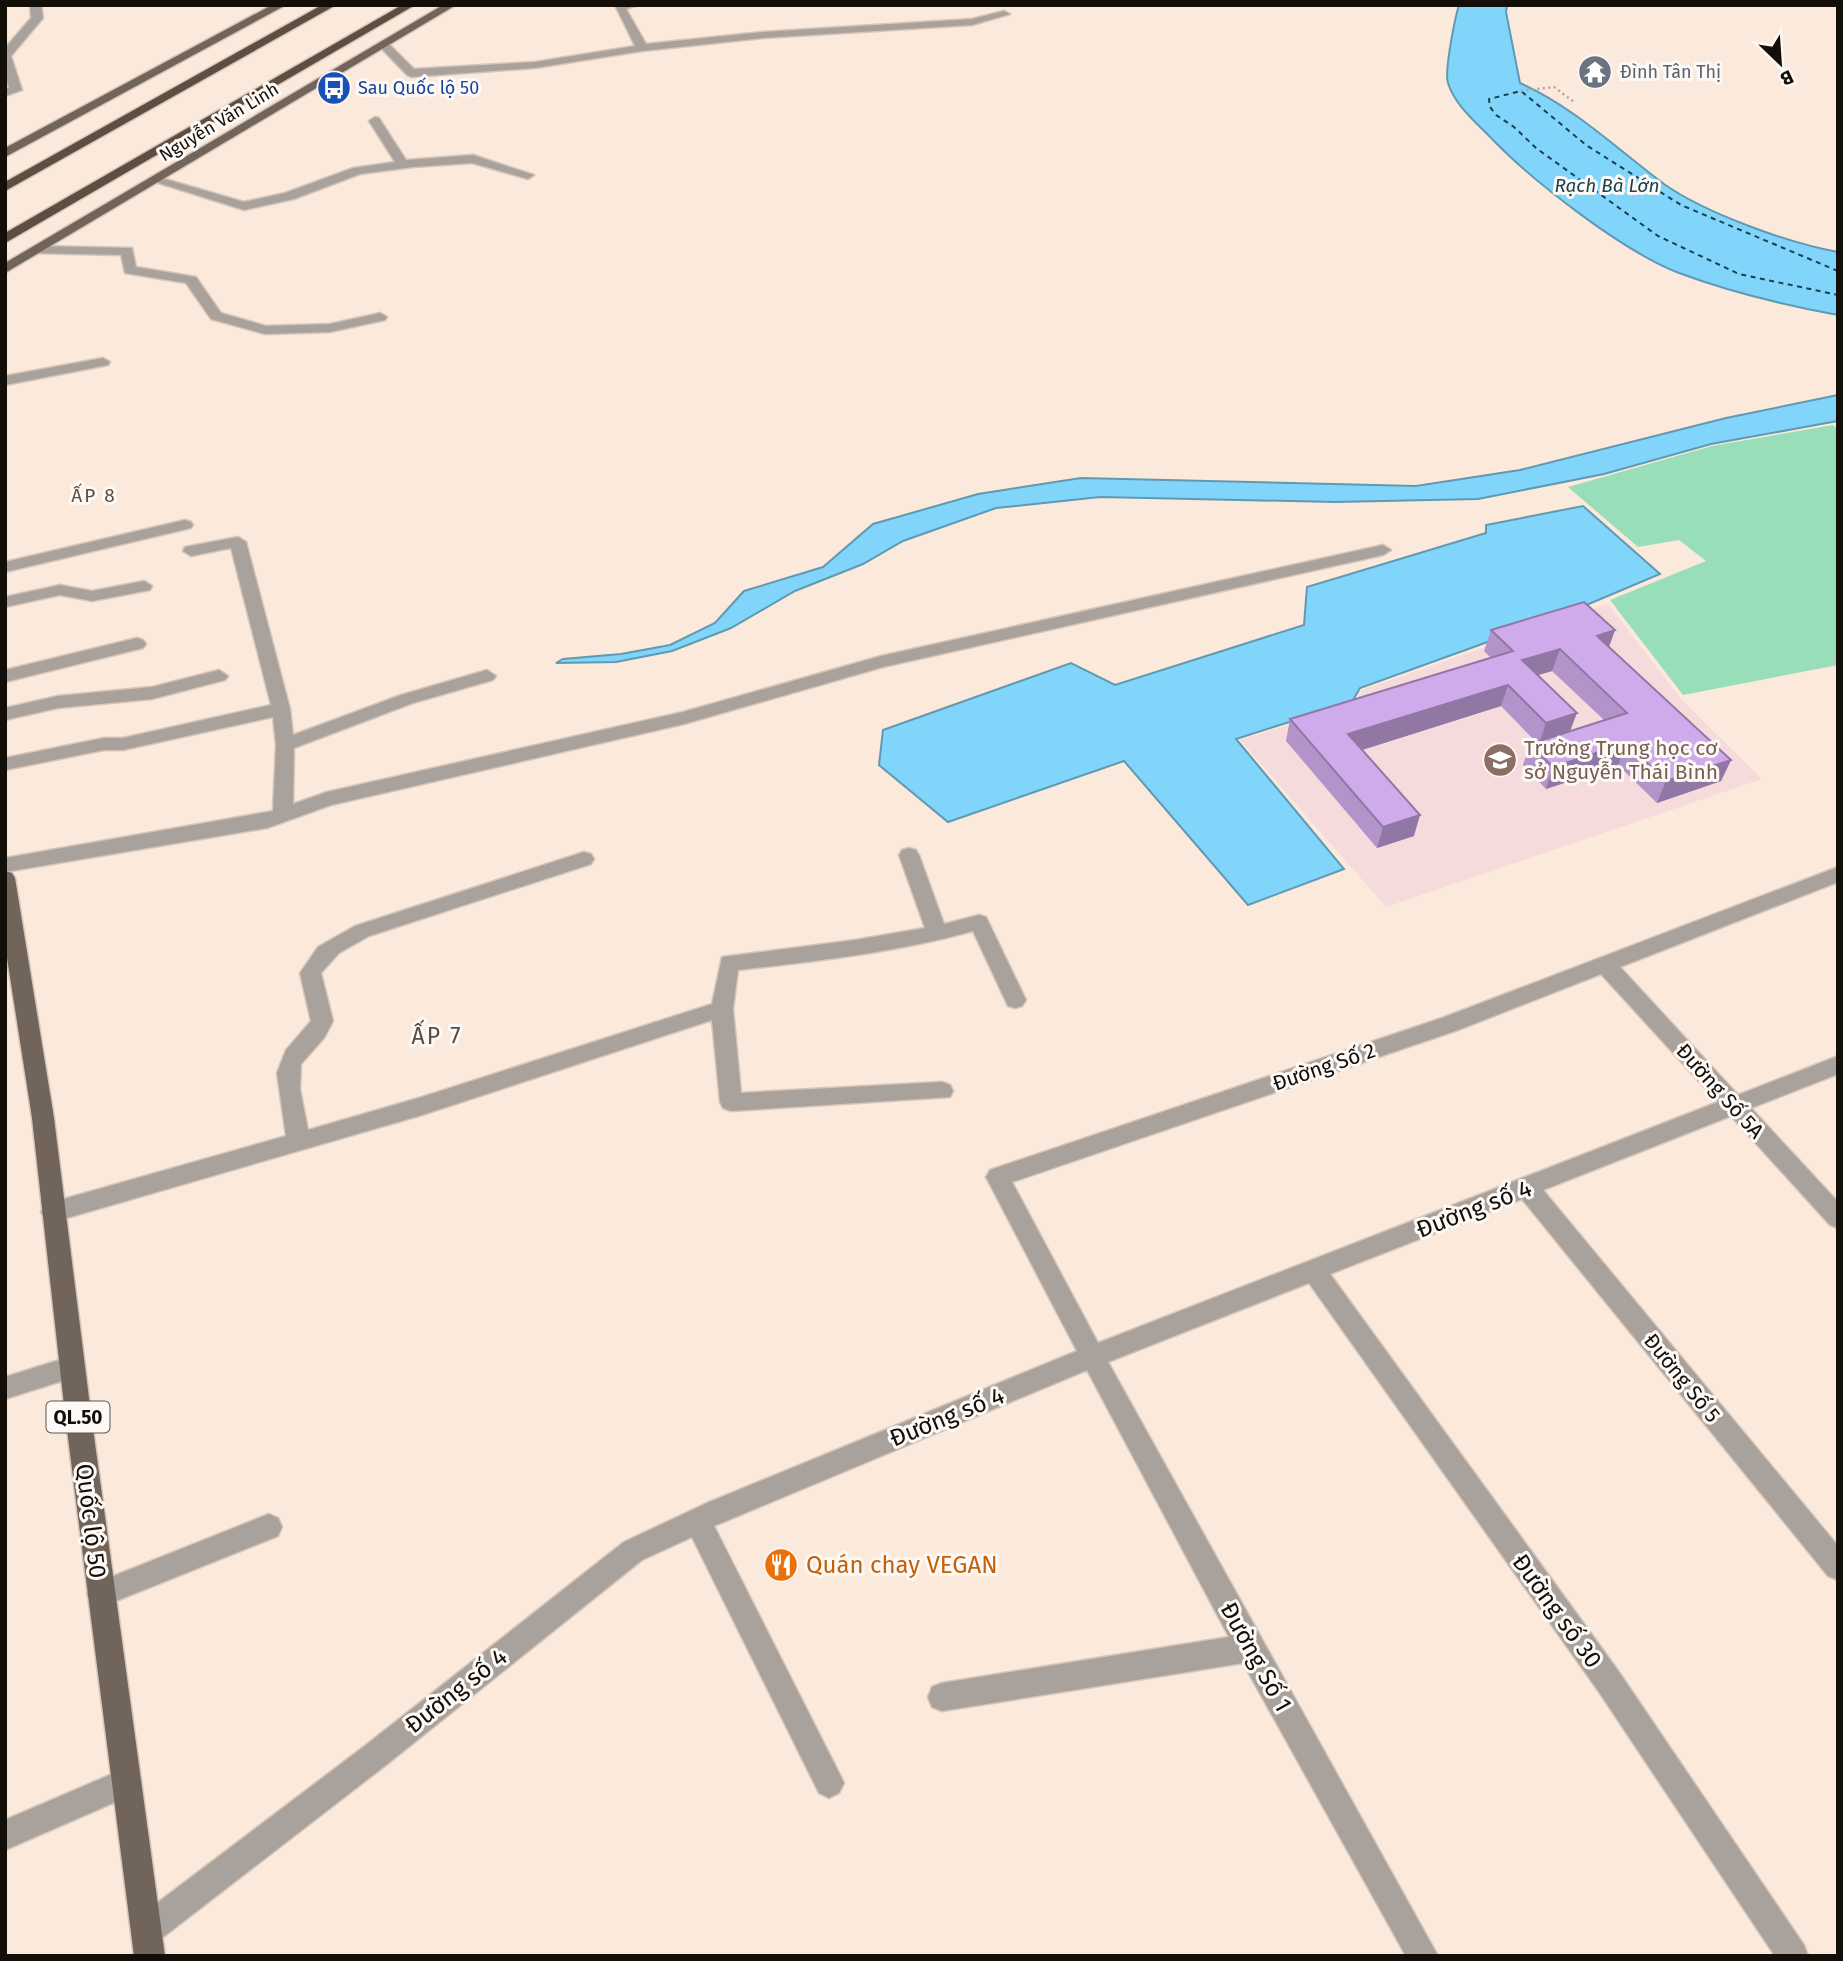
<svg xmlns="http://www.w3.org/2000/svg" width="1843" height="1961" viewBox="0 0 1843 1961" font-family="'Fira Sans',sans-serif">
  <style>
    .education { fill: #f6dbdd }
    .green { fill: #98deb9 }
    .water { fill: #81d5fa; stroke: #6099b2; stroke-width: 2 }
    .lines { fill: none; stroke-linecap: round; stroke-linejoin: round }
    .ferry { stroke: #19404f; stroke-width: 2; stroke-dasharray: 5 4.5; stroke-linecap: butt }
    .minor-casing { stroke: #d6c6b9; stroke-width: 3 }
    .major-casing { stroke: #d6c6b9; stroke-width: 3 }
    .highway-casing { stroke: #d6c6b9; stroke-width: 3 }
    .path { stroke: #b2a498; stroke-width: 2.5; stroke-dasharray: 2 3.5; stroke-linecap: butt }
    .minor { fill: #a9a29c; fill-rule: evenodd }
    .major { fill: #71645a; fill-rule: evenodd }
    .highway { fill: #5d4e42; fill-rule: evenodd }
    .wall { fill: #b293ca; fill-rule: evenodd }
    .shaded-wall { fill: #9178a4 }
    .building { fill: #cfabeb; stroke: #9178a4; stroke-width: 2 }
    .labels { text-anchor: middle; stroke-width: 6; stroke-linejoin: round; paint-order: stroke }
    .far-worship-label { font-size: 18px; fill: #5b616d; stroke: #fdf9f6; text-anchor: start }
    .far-transit-label { font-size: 18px; fill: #164399; stroke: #fdf9f6; text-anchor: start }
    .far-street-label { font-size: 18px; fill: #140e09; stroke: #fdf9f6 }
    .far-water-label { font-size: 19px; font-style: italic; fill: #19404f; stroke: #fdf9f6 }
    .far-neighbourhood-label { font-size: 19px; letter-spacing: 2px; fill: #5b4c41; stroke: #fdf9f6 }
    .shield { fill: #fdf9f6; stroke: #5a5450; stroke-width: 2 }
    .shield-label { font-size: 19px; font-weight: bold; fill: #140e09 }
    .education-label { font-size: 21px; fill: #785e54; stroke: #fdf9f6; text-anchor: start }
    .street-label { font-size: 21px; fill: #140e09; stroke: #fdf9f6 }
    .neighbourhood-label { font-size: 23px; letter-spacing: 2px; fill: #5b4c41; stroke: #fdf9f6 }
    .near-street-label { font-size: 24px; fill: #140e09; stroke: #fdf9f6 }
    .near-food-label { font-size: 24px; fill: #c56008; stroke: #fdf9f6; text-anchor: start }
  </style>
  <rect width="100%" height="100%" fill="#fbe9db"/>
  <path class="education" d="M1608 604 1681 699 1762 779 1386 907 1240 740 1355 704 1362 690Z"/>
  <path class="green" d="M1833 425 1838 430V665L1683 695 1610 600 1706 561 1679 540 1638 547 1568 487 1712 446Z"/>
  <path class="water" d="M1459 5H1507L1506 12 1520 83C1574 107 1617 149 1664 184 1705 213 1788 243 1838 252V315C1784 305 1730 292 1679 273 1624 252 1535 183 1494 141 1478 124 1455 106 1448 83 1444 72 1455 18 1459 5Z
    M1838 395V421L1711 444 1604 474 1478 499 1335 502 1100 497 996 508 903 541 863 564 795 591 731 628 672 651 616 662 556 663 563 659 621 654 670 645 715 623 744 591 823 567 873 524 978 494 1081 478 1416 486 1520 470 1726 418Z
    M1583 506 1660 574 1565 614 1360 688 1352 702 1236 739 1344 869 1248 905 1124 761 948 822 879 765 883 730 1071 663 1115 685 1304 625 1307 587 1486 533V525Z"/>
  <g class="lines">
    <path class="ferry" d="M1838 271 1681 205 1586 145 1521 91 1489 99 1490 107 1496 115 1514 127 1536 148 1658 236 1739 274 1838 295"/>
    <g class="minor-casing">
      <path id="minor" d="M30 5H41L43 18 11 56 22 90 5 96V88H9L5 75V48L31 18Z
        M615 5H638L626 9 646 44 763 32 972 19 1004 11 1010 14 972 25 763 38 642 51 535 68 411 77 407 75 378 45 388 43 414 69 535 62 635 46Z
        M375 117 379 118 406 160 473 155 534 175 528 179 472 163 413 167 360 174 294 199 244 210 149 180 155 176 244 202 285 193 353 168 395 162 369 121Z
        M38 246 132 248 136 267 196 277 221 313 266 326 330 324 380 313 387 317 385 320 330 332 265 334 211 319 186 283 125 273 121 255 33 253 31 250Z
        M103 358 110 362 108 365 5 385V376Z
        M185 520 191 522 193 525 191 528 5 572V562Z
        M238 537 246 542 290 709 293 735 401 695 487 670 496 676 493 680 413 703 294 748 293 804 327 792 683 712 881 656 1383 545 1391 550 1383 555 883 667 684 724 331 805 267 828 5 872V858L273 811 276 745 273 717 123 750H104L5 770V758L104 738H123L271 705 231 548 191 556 183 551 185 547Z
        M144 581 152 586 150 590 92 601 60 595 5 607V597L60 585 92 591Z
        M137 638 143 640 146 644 143 648 5 682V670Z
        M219 670 228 676 225 680 152 699 58 708 5 720V708L58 696 152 687Z
        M909 848 916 850 919 855 944 924 979 915 986 917 1026 1000 1022 1006 1015 1008 1008 1006 973 931C897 952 818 961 738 970L733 1009 741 1093 942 1082 950 1085 953 1091 950 1097 731 1111 723 1108 720 1102 712 1020 422 1115 53 1222 45 1219 41 1212 45 1205 53 1202 286 1136 277 1073 286 1050 311 1021 300 973 318 947 355 926 584 852 591 854 594 859 591 864 369 936 339 953 321 973 333 1021 324 1038 301 1064 300 1089 308 1130 422 1097 712 1004 722 957 855 940 925 928 899 855 902 850Z
        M1838 867V882L1620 967 1738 1095 1838 1056V1074L1751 1108 1838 1202V1228L1830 1225 1731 1116 1543 1190 1838 1546V1580L1828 1576 1522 1199 1330 1274 1619 1672 1804 1945 1808 1956H1775L1599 1692 1309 1283 1108 1362 1438 1956H1406L1243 1663 942 1711 932 1707 928 1697 932 1687 942 1683 1229 1637 1087 1370 714 1526 839 1773 844 1783 839 1793 829 1798 819 1793 692 1537 642 1560 386 1765 158 1941 147 1945 136 1941 132 1930 136 1919 366 1745 624 1542 707 1503 1077 1351 986 1177 990 1170 1442 1018ZM1601 974 1718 1102 1098 1343 1012 1182 1458 1030Z
        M72 1356 81 1359 84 1367 81 1375 5 1399V1377Z
        M269 1514 278 1518 282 1527 278 1536 101 1607 91 1603 87 1594 91 1585Z
        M126 1768 136 1773 141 1783 136 1793 5 1850V1820Z"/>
    </g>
    <g class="major-casing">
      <path id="major" d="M272 5H286L5 157V148Z
        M443 5H456L5 273V263Z
        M5 871 12 873 15 878 54 1118 91 1414 165 1956H134L65 1414 32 1118 5 945Z"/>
    </g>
    <g class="highway-casing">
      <path id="highway" d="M322 5H336L5 191V182Z
        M402 5H415L5 243V233Z"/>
    </g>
    <path class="path" d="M1521 91 1554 87 1574 102"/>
    <use href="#minor" class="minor"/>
    <use href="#major" class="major"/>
    <use href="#highway" class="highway"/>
  </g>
  <path class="wall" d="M1491 630H1615L1609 647 1731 760 1721 781 1657 803 1618 765 1546 789 1523 765 1530 744 1536 742 1501 706 1362 750 1414 836 1377 848 1286 741 1290 719 1491 658 1484 651ZM1552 671 1604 720 1570 731 1538 675Z"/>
  <path class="shaded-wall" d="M1615 630 1607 652 1597 636Z
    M1560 649 1552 671 1515 682 1522 660Z
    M1508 685 1501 706 1343 756 1348 734Z
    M1577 713 1569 734 1539 744 1546 723Z
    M1627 743 1618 765 1546 789 1553 767Z
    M1731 760 1721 781 1657 803 1666 781Z
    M1420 815 1414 836 1377 848 1383 827Z"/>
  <path class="building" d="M1584 602 1615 630 1597 636 1731 760 1666 781 1627 743 1553 767 1530 744 1627 713 1560 649 1522 660 1577 713 1546 723 1508 685 1348 734 1420 815 1383 827 1290 719 1513 651 1491 630Z"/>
  <defs>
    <g id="temple-disc" transform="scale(1.75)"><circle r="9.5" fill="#6b7280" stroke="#fdf9f6"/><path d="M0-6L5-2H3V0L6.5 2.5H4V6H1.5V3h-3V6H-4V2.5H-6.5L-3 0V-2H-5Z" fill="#fff"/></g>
    <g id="bus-disc" transform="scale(1.75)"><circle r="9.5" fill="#1a4fb4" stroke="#fdf9f6"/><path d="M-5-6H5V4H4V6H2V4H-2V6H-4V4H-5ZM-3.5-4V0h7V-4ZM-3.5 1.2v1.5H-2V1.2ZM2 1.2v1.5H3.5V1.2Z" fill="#fff"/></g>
    <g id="school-disc" transform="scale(1.75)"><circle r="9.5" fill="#8d6e63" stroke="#fdf9f6"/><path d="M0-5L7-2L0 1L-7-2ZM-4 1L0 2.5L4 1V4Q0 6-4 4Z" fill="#fff"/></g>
    <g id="restaurant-disc" transform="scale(1.75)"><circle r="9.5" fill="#e8710a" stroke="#fdf9f6"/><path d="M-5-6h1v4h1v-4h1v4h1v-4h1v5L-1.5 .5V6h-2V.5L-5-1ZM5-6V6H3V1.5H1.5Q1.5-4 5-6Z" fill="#fff"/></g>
  </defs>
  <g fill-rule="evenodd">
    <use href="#temple-disc" x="1595" y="72"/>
    <use href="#bus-disc" x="334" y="88"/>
    <use href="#school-disc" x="1500" y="760"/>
    <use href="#restaurant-disc" x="781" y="1565"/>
  </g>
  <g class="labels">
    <g class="far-worship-label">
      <text x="1620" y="78">Đình Tân Thị</text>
    </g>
    <g class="far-transit-label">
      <text x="358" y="94">Sau Quốc lộ 50</text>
    </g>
    <g class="far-street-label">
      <text transform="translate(219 122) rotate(-31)" y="6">Nguyễn Văn Linh</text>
    </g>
    <g class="far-water-label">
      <text x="1607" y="192">Rạch Bà Lớn</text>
    </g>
    <g class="far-neighbourhood-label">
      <text x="94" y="502">ẤP 8</text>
    </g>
    <rect class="shield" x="46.5" y="1401.5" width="63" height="31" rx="5"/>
    <g class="shield-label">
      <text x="78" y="1424">QL.50</text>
    </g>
    <g class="education-label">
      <text x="1524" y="755">Trường Trung học cơ<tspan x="1524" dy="24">sở Nguyễn Thái Bình</tspan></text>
    </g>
    <g class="street-label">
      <text transform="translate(1324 1067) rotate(-19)" y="7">Đường Số 2</text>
      <text transform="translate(1720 1091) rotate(48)" y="7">Đường Số 5A</text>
      <text transform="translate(1682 1378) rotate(51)" y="7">Đường Số 5</text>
    </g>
    <g class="neighbourhood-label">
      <text x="437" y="1044">ẤP 7</text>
    </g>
    <g class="near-street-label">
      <text transform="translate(1474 1209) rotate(-21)" y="8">Đường số 4</text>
      <text transform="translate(947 1417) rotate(-22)" y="8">Đường số 4</text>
      <text transform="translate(91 1521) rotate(83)" y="8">Quốc lộ 50</text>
      <text transform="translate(1557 1611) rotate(54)" y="8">Đường số 30</text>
      <text transform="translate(1256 1657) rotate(61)" y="8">Đường Số 1</text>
      <text transform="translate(456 1691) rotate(-38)" y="8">Đường số 4</text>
    </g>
    <g class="near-food-label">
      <text x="806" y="1573">Quán chay VEGAN</text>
    </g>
  </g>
  <rect width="1843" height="1961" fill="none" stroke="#140e09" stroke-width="14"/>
  <g transform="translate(1780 63) rotate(155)" stroke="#fdf9f6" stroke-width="5" paint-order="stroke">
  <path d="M0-5L12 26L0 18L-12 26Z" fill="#140e09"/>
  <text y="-10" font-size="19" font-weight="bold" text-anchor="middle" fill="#140e09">B</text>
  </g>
</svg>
